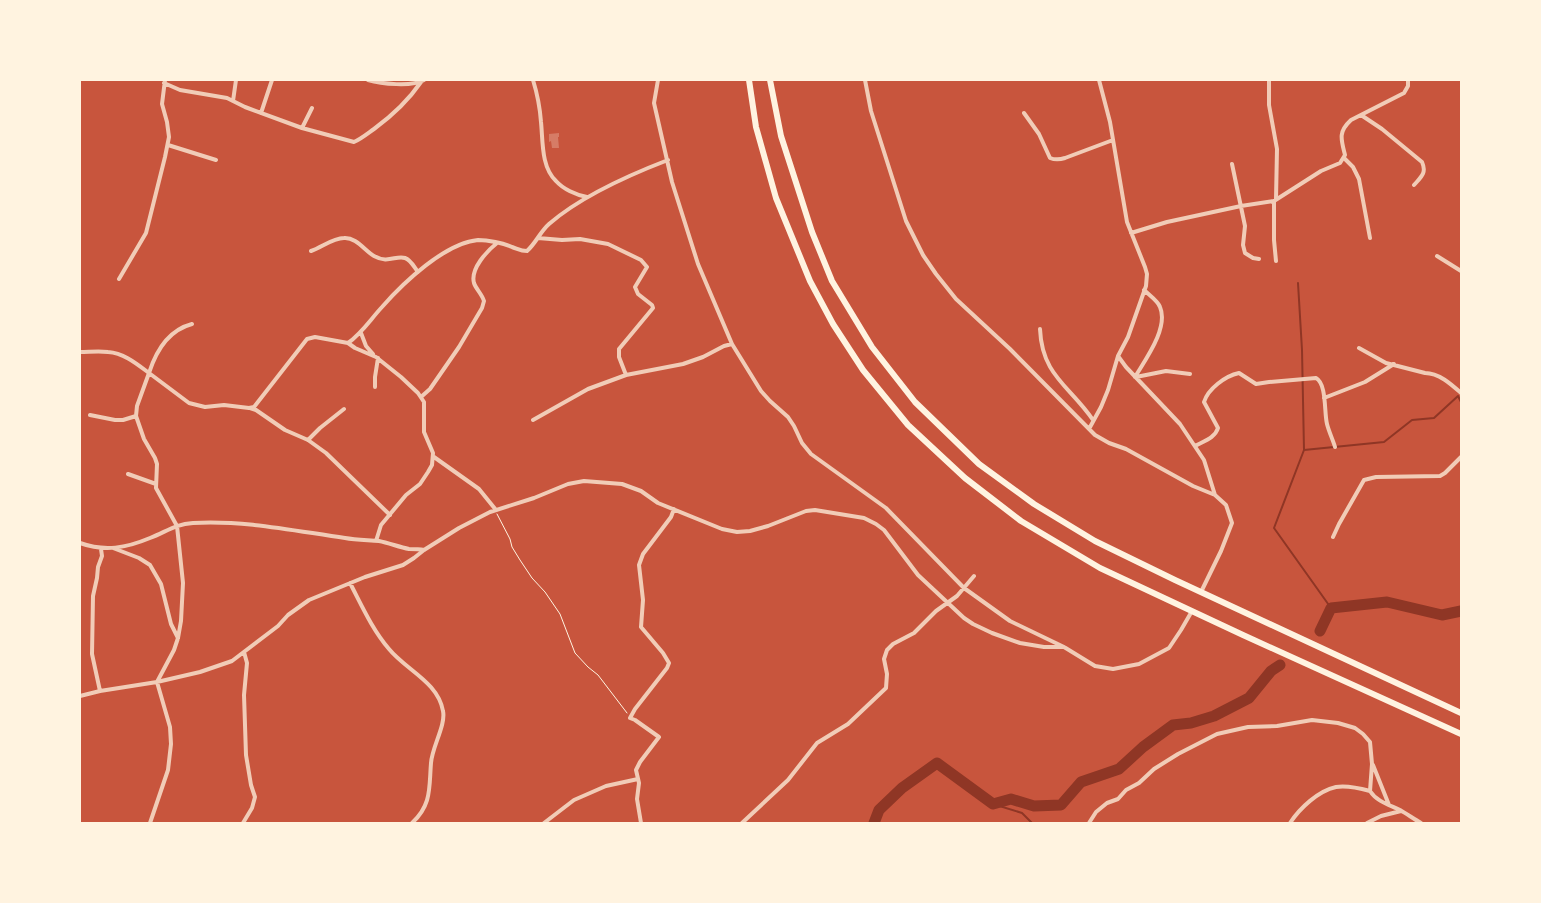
<svg xmlns="http://www.w3.org/2000/svg" width="1541" height="903" viewBox="0 0 1541 903" font-family="Quicksand,sans-serif">
  <style>
    .lines { fill: none; stroke-linecap: round; stroke-linejoin: round }
    .stream { stroke: #8f3625; stroke-width: 2 }
    .river { stroke: #8f3625; stroke-width: 11 }
    .building { fill: #d67c66 }
    .path { stroke: #fff3e0; stroke-width: 1 }
    .minor { stroke: #f1ccb7; stroke-width: 4 }
    .trunk { stroke: #fff3e0; stroke-width: 6 }
  </style>
  <rect width="100%" height="100%" fill="#c8553d"/>
  <g class="lines">
    <path class="stream" d="M1298 283 1302 350 1304 450 1274 528 1331 608
      M1304 450 1384 442 1412 420 1434 418 1458 396 1461 402
      M993 804 1022 813 1032 823"/>
    <path class="river" d="M1320 631 1331 608 1387 602 1442 615 1461 611
      M874 823 879 810 902 788 937 763 993 804 1011 799 1034 806 1061 805 1081 782 1119 769 1143 747 1173 725 1191 723 1214 716 1249 698 1271 671 1280 665"/>
  </g>
  <path class="building" d="M559 133V137H558L559 148H552L551 141 549 142V134Z"/>
  <g class="lines">
    <path class="path" d="M497 514 510 539 512 547 520 560 532 578 545 592 560 614 575 653 588 667 598 675 627 713"/>
    <path class="minor" d="M368 80C381 84 412 87 424 80
      M533 80C537 93 540 108 541 122 543 141 541 167 556 181 563 189 576 195 587 197
      M658 80 654 103 672 182 698 264 732 344 761 391 770 401 788 417 794 426 802 443 811 454 886 508 964 588 1010 621 1064 647 1095 666 1113 669 1139 664 1169 648 1181 630 1192 611
      M865 80 871 111 906 221 923 255 936 274 956 299 1010 349 1095 435 1109 443 1126 449 1193 486 1215 495 1226 505 1232 523 1221 551 1201 592
      M1269 80V105L1277 149 1276 199
      M164 83 180 90 227 98 245 107 302 128 354 142C361 139 367 134 374 129 393 115 408 101 421 82V80
      M233 101 236 80
      M261 113 272 80
      M1024 113 1039 134 1050 158C1055 160 1059 160 1065 158L1113 140
      M1361 115 1382 129 1422 162C1427 173 1421 177 1414 185
      M302 128 312 108
      M168 145 216 160
      M1344 158 1353 167 1359 179 1370 238
      M1232 164 1245 226 1243 245 1245 253 1253 258 1259 259
      M1274 201V240L1276 261
      M1131 233 1167 222 1241 206 1274 201 1321 171 1340 163 1345 155C1341 139 1338 132 1351 120L1404 93 1408 86V80
      M538 238 562 240 580 239 608 244 641 260 647 267 635 287 638 294 652 305 653 308 619 349V357L626 375
      M311 251C322 247 333 238 344 238 356 237 365 251 374 256 388 264 396 255 405 258 411 260 414 267 418 272
      M1437 256 1461 271
      M119 279 146 233 165 157 169 137 167 122 162 104 165 80
      M192 324C169 330 156 351 149 373L189 403 205 407 224 405 249 408 254 407 307 339 315 337 348 343C362 333 370 320 382 307 403 283 445 243 478 240 488 240 503 243 512 247 518 249 521 251 527 251 536 243 540 232 549 224 580 197 629 175 668 160
      M1040 329C1042 376 1070 386 1093 420
      M361 333 366 346 373 354
      M348 343 355 348 376 357 401 377 418 393 424 402V432L433 453 432 465 428 472 420 484 406 495 381 525 376 541
      M1359 348 1386 363 1425 373C1439 373 1451 384 1461 393
      M80 352C89 352 99 351 108 352 124 353 137 364 149 373L137 406 136 416 144 439 155 458 157 464 156 488 177 526 183 583 181 621 178 638 174 650 157 682 170 727 171 744 168 770 150 823
      M1118 356 1126 367 1180 424 1204 460 1215 495
      M1135 377C1145 360 1169 328 1160 307 1158 301 1149 295 1144 290
      M1136 377 1166 371 1190 374
      M375 387V377L378 358
      M421 397 430 389 459 347 482 308 484 301C482 294 476 289 474 283 470 269 487 251 497 243
      M1324 398 1365 382 1394 364
      M250 408 256 410 285 430 308 440 326 453 390 515
      M90 415 115 420H123L136 416
      M533 420 588 389 626 375 683 364 703 357 724 346 732 344
      M1089 429 1101 407 1108 390 1118 356 1128 337 1146 286 1147 274 1145 267 1127 222 1110 122 1099 80
      M308 440 320 428 344 409
      M1195 446C1204 441 1215 438 1218 428L1204 402C1208 389 1225 376 1239 373L1256 384 1269 382 1316 378C1327 384 1324 413 1327 424 1329 432 1333 440 1335 447
      M434 457 479 489 496 510
      M128 474 156 484
      M1333 537 1339 524 1364 480 1376 477 1440 476 1445 473 1461 457
      M80 543C105 552 126 548 150 538 166 532 175 524 193 523 244 520 295 531 345 538 356 540 368 540 379 541 389 543 399 547 409 549 414 549 419 549 424 550
      M113 548 139 558 150 565 161 584 171 624 178 638
      M350 583C362 606 372 629 389 649 406 670 438 682 443 711 446 725 432 747 431 763 429 787 432 805 412 823
      M100 691 92 654 93 596 97 578 98 567 102 556 101 549
      M80 696 100 691 157 682 200 672 232 661 278 626 288 615 309 600 365 577 403 565 414 558 424 550 459 528 490 512 534 498 568 484 584 481 622 484 641 491 658 503 722 529 737 532 750 531 768 526 806 511 815 510 864 518 876 524 884 530 918 575 964 618 973 624 992 633 1020 643 1044 647H1064
      M1373 765 1389 805
      M243 823 252 808 255 797 251 785 246 755 244 695 247 663 244 652
      M544 823 574 800 606 786 638 779
      M641 823 637 799 639 783 636 770 640 762 659 737 635 720 630 718 635 709 667 668 669 663 663 653 641 627 643 600 639 565 643 554 671 517 674 509
      M742 823 788 780 817 743 848 724 886 688 887 674 884 659 887 650 893 644 914 633 936 611 957 596 974 576
      M1089 823 1096 812 1107 803 1118 799 1126 790 1139 783 1154 769 1178 754 1217 734 1248 727 1277 726 1312 720 1338 723 1355 728 1363 734 1370 742 1372 764 1370 791C1377 802 1390 805 1400 810 1407 814 1414 819 1421 823
      M1290 823C1300 808 1318 791 1336 787 1347 785 1359 788 1370 791
      M1367 823 1381 816 1401 811"/>
    <path class="trunk" d="M749 80 756 127 776 198 810 281 833 324 863 370 908 425 965 478 1021 521 1100 568 1243 635 1461 734
      M770 80 781 136 812 232 832 281 872 347 915 402 979 464 1034 504 1095 541 1175 580 1461 713"/>
  </g>
  <rect width="1541" height="903" fill="none" stroke="#fff3e0" stroke-width="162"/>
</svg>
